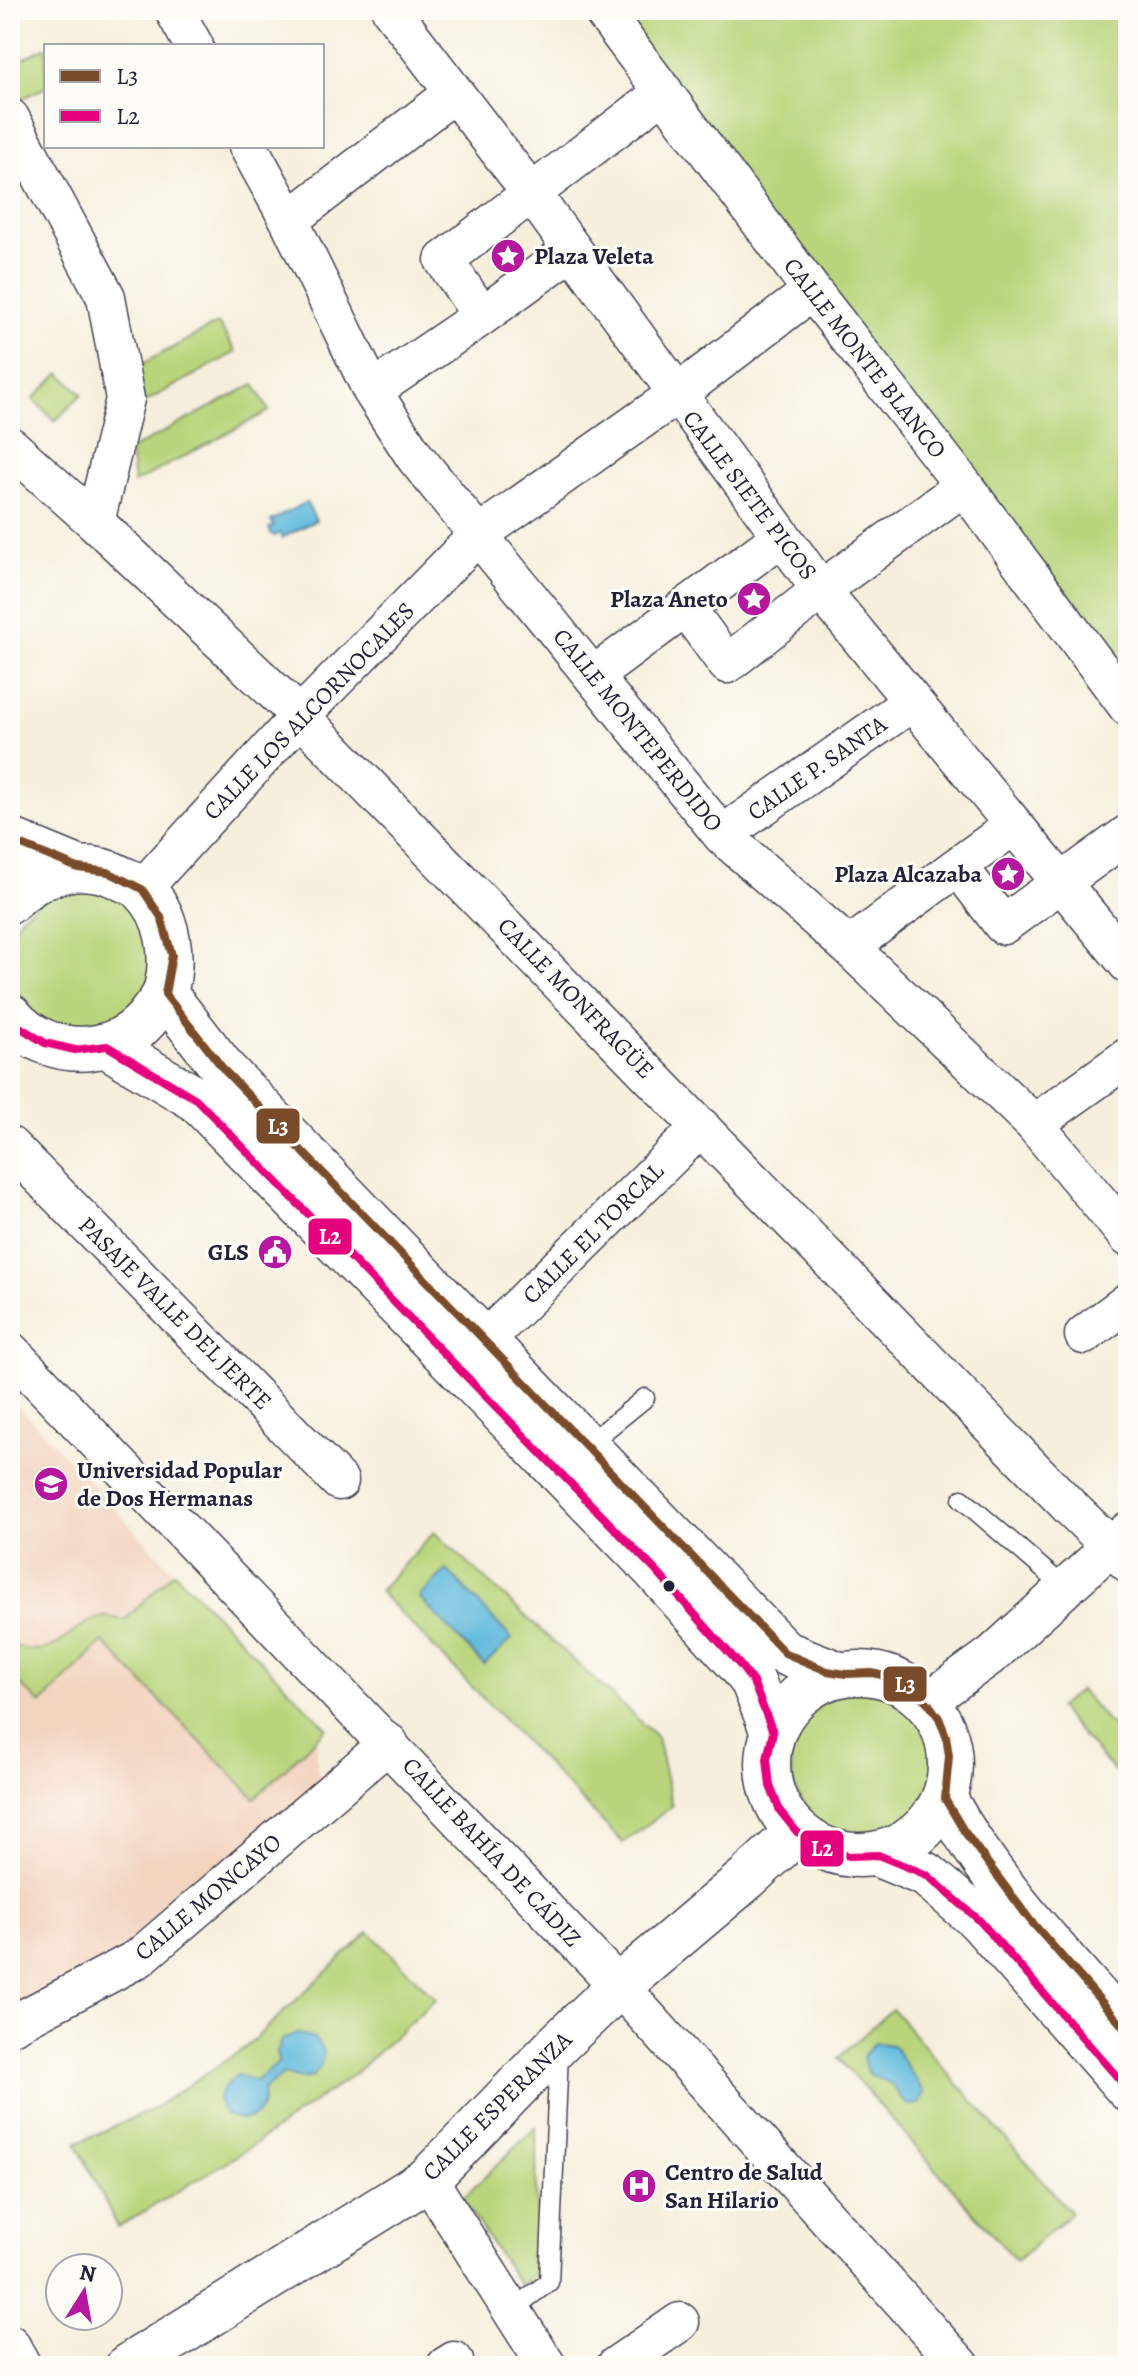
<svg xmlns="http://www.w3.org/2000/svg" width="1138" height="2376" viewBox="0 0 1138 2376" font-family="Alegreya,serif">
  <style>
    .built { fill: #f3d4bf }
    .green { fill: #b9d47a; stroke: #6e7b5a; stroke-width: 2 }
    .water { fill: #5fb9dc; stroke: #406e8c; stroke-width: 2 }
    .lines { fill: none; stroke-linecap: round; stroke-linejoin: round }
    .lane-casing { stroke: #424153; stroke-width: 21 }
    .street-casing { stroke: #424153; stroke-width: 41 }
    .secondary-casing { stroke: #424153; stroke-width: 47 }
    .primary-casing { stroke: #424153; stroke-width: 47 }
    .lane { stroke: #fff; stroke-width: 18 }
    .street { stroke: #fff; stroke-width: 38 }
    .secondary { stroke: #fff; stroke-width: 44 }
    .primary { stroke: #fff; stroke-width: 44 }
    .bus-1-casing { stroke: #fdfcf7; stroke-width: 14 }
    .bus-2-casing { stroke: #fdfcf7; stroke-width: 14 }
    .bus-1 { stroke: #7a4b2a; stroke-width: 8 }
    .bus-2 { stroke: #e5007d; stroke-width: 8 }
    .bus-dot { fill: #22223b; stroke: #fdfcf7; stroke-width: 3 }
    .labels { text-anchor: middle; stroke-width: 6; stroke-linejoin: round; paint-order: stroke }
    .poi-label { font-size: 24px; font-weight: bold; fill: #22223b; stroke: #fdfcf7; text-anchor: start }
    .street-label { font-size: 24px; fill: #22223b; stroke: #fdfcf7 }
    .line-badge { stroke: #fdfcf7; stroke-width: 3 }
    .badge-label { font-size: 22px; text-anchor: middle; font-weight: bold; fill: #fff }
  </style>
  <rect width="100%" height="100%" fill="#fdfcf7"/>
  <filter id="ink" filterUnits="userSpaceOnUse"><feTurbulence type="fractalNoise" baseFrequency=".0125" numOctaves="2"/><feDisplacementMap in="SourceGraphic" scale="16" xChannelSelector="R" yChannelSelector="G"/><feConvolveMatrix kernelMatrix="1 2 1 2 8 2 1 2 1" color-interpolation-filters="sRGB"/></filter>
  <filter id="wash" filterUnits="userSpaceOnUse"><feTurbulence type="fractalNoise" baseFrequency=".006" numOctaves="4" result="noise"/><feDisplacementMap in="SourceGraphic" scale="32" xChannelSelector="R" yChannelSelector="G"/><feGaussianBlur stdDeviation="1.8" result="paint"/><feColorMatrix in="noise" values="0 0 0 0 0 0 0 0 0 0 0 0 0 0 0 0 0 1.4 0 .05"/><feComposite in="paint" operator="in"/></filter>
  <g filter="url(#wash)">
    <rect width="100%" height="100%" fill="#f7efdd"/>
    <path class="built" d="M10 1397 174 1572 327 1728 317 1738V1771L326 1782 135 1941 10 2009Z"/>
    <path class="green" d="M602 10H1128V707Z
      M46 47V87L10 104V65Z
      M218 323 236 352 129 411 131 370Z
      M60 373 82 394 55 421 33 399Z
      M254 384 269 411 134 483 130 450Z
      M58 888H106L144 918 156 965 135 1008 93 1030 46 1022 27 1007 14 986 10 970V940L20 917Z
      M434 1532 657 1737 672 1806 623 1843 379 1591Z
      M174 1572 327 1728 255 1798 103 1642 41 1704 10 1675V1645C65 1664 65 1623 105 1617 111 1617 119 1619 125 1620Z
      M1080 1690 1128 1745V1787L1058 1708Z
      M791 1764a73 73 0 1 1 146 0a73 73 0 1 1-146 0Z
      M369 1932 436 1999 354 2074 243 2152 118 2227 76 2143 149 2111 246 2047Z
      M892 2009 1071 2213 1016 2261 838 2058Z
      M536 2127 537 2272 520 2286 462 2199Z"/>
    <path class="water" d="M306 502 316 520 282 538 280 533 275 536 271 534 269 528 274 526 271 521Z
      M447 1570 512 1639 484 1665 419 1597Z
      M297 2033 315 2039 324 2051 321 2065 312 2077 300 2079 284 2074 263 2090C267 2118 246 2124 224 2114L218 2099 222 2089 237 2075 256 2081 278 2063 277 2053 282 2040Z
      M875 2043 893 2045 924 2092 919 2104 908 2105C900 2099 897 2089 889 2084 874 2074 866 2081 863 2056Z"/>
  </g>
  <g filter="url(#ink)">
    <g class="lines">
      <g class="lane-casing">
        <path id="lane" d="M586 1446 645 1398
          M962 1499 1065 1588
          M511 2310 549 2282 559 2053"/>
      </g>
      <g class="street-casing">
        <path id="street" d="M174 10 194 46
          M391 10 532 194 821 590 1128 964
          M602 10 812 291 964 486 1128 707
          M10 118 106 297 125 399 95 522
          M248 146 289 220 372 391 415 457 722 835 849 947 1034 1124 1128 1237
          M289 220 454 93
          M482 316 444 260 664 92
          M372 391 482 316 571 251
          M10 446 95 522 300 716 1071 1508 1128 1563
          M686 608 727 664 821 590 964 486
          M593 676 781 537
          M1013 826 958 866 1003 925 1128 834
          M722 835 912 702
          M142 889 300 716 478 535 676 395 812 291
          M849 947 958 866
          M1034 1124 1128 1057
          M10 1146 339 1481
          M1084 1335 1128 1302
          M485 1340 701 1127
          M10 1351 619 1986 961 2366
          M927 1702 993 1654 1128 1531
          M10 2026 139 1958 389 1743
          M428 2179 547 2366
          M10 2344 22 2366
          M446 2366 454 2361
          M616 2366 680 2322"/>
      </g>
      <g class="secondary-casing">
        <path id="secondary" d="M128 2366 428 2179 559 2043 619 1986 747 1878 797 1832"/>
      </g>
      <g class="primary-casing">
        <path id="primary" d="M10 840 78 868
          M10 901C39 871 82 858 121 878 127 881 137 884 142 889 169 914 175 959 165 992 163 999 157 1006 152 1012 138 1032 116 1045 91 1048 61 1052 30 1040 10 1016
          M165 994 225 1071 785 1653 839 1674
          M107 1046 196 1099 457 1366 656 1571 740 1665 753 1682 773 1732
          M768 1764a91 91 0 1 1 182 0a91 91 0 1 1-182 0Z
          M945 1799C993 1887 1062 1957 1128 2032
          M878 1855 927 1875 979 1920 1128 2089"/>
      </g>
      <use href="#lane" class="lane"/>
      <use href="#street" class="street"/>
      <use href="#secondary" class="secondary"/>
      <use href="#primary" class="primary"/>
      <g class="bus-1-casing">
        <path id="bus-1" d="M10 840 78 868 108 872 142 889 161 917 172 955 165 994 225 1071 785 1653 827 1671 846 1674 873 1673 895 1679 914 1689 928 1703 939 1718 946 1736 949 1756 945 1799 964 1831 1030 1920 1128 2032"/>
      </g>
      <g class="bus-2-casing">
        <path id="bus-2" d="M10 1016 18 1026 45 1043 75 1050 107 1046 196 1099 656 1571 740 1665 753 1682 773 1732 767 1759 770 1786 780 1811 797 1832 821 1848 849 1856 878 1855 927 1875 979 1920 1128 2089"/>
      </g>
      <use href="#bus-1" class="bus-1"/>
      <use href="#bus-2" class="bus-2"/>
    </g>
  </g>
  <defs>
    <g id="sight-disc" transform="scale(1.8)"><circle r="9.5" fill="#b5179e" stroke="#fdfcf7"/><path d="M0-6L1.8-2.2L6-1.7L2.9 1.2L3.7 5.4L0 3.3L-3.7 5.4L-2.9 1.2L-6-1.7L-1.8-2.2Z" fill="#fff"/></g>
    <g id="civic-disc" transform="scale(1.8)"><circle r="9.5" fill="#b5179e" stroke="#fdfcf7"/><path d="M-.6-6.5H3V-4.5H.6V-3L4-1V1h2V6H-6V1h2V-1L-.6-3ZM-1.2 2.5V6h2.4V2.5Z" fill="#fff"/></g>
    <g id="university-disc" transform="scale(1.8)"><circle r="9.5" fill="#b5179e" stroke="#fdfcf7"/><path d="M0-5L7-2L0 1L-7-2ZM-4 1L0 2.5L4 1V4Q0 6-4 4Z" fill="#fff"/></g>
    <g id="hospital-disc" transform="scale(1.8)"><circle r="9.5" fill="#b5179e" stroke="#fdfcf7"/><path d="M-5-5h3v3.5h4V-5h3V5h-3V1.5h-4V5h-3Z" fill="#fff"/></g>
  </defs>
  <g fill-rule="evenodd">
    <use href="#sight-disc" x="508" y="256"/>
    <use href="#sight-disc" x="754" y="599"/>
    <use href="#sight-disc" x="1008" y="874"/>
    <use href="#civic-disc" x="275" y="1252"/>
    <use href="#university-disc" x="51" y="1484"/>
    <use href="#hospital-disc" x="639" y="2186"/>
  </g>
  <circle class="bus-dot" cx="669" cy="1586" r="7"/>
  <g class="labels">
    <g class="poi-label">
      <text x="534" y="264">Plaza Veleta</text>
      <text x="728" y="607" text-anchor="end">Plaza Aneto</text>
      <text x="982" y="882" text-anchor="end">Plaza Alcazaba</text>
      <text x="249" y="1260" text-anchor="end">GLS</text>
      <text x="77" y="1478">Universidad Popular<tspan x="77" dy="28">de Dos Hermanas</tspan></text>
      <text x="665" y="2180">Centro de Salud<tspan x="665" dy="28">San Hilario</tspan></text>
    </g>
    <g class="street-label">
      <text transform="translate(865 358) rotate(52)" y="8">CALLE MONTE BLANCO</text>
      <text transform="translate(750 495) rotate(53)" y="8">CALLE SIETE PICOS</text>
      <text transform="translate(309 711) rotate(-46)" y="8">CALLE LOS ALCORNOCALES</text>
      <text transform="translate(638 730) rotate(51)" y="8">CALLE MONTEPERDIDO</text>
      <text transform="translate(817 768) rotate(-35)" y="8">CALLE P. SANTA</text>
      <text transform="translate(576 998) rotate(46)" y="8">CALLE MONFRAGÜE</text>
      <text transform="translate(593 1233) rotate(-45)" y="8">CALLE EL TORCAL</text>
      <text transform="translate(175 1313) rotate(45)" y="8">PASAJE VALLE DEL JERTE</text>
      <text transform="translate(492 1852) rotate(47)" y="8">CALLE BAHÍA DE CÁDIZ</text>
      <text transform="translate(208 1897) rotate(-40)" y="8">CALLE MONCAYO</text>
      <text transform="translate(497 2106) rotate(-45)" y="8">CALLE ESPERANZA</text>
    </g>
  </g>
  <g class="line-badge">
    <rect x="255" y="1107" width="46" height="38" rx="8" fill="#7a4b2a"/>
    <rect x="307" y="1217" width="46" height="39" rx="8" fill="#e5007d"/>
    <rect x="882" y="1665" width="46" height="38" rx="8" fill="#7a4b2a"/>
    <rect x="799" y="1829" width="46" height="39" rx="8" fill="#e5007d"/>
  </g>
  <g class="badge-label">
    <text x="278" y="1134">L3</text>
    <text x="330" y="1244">L2</text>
    <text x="905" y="1692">L3</text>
    <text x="822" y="1856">L2</text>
  </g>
  <rect width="1138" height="2376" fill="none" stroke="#fdfcf7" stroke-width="40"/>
  <rect x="44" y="44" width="280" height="104" fill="#fdfcf7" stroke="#a5a5ac" stroke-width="2"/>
  <rect x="60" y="70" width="40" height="12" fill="#7a4b2a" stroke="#a5a5ac" stroke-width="2"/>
  <text x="116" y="84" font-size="24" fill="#22223b">L3</text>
  <rect x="60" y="110" width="40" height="12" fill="#e5007d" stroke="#a5a5ac" stroke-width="2"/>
  <text x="116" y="124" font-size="24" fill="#22223b">L2</text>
  <g transform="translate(84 2292) rotate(11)"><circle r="38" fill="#fdfcf7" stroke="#a5a5ac" stroke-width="2"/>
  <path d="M0-6L14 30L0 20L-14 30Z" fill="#b5179e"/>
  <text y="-12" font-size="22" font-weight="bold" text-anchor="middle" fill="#22223b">N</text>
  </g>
</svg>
